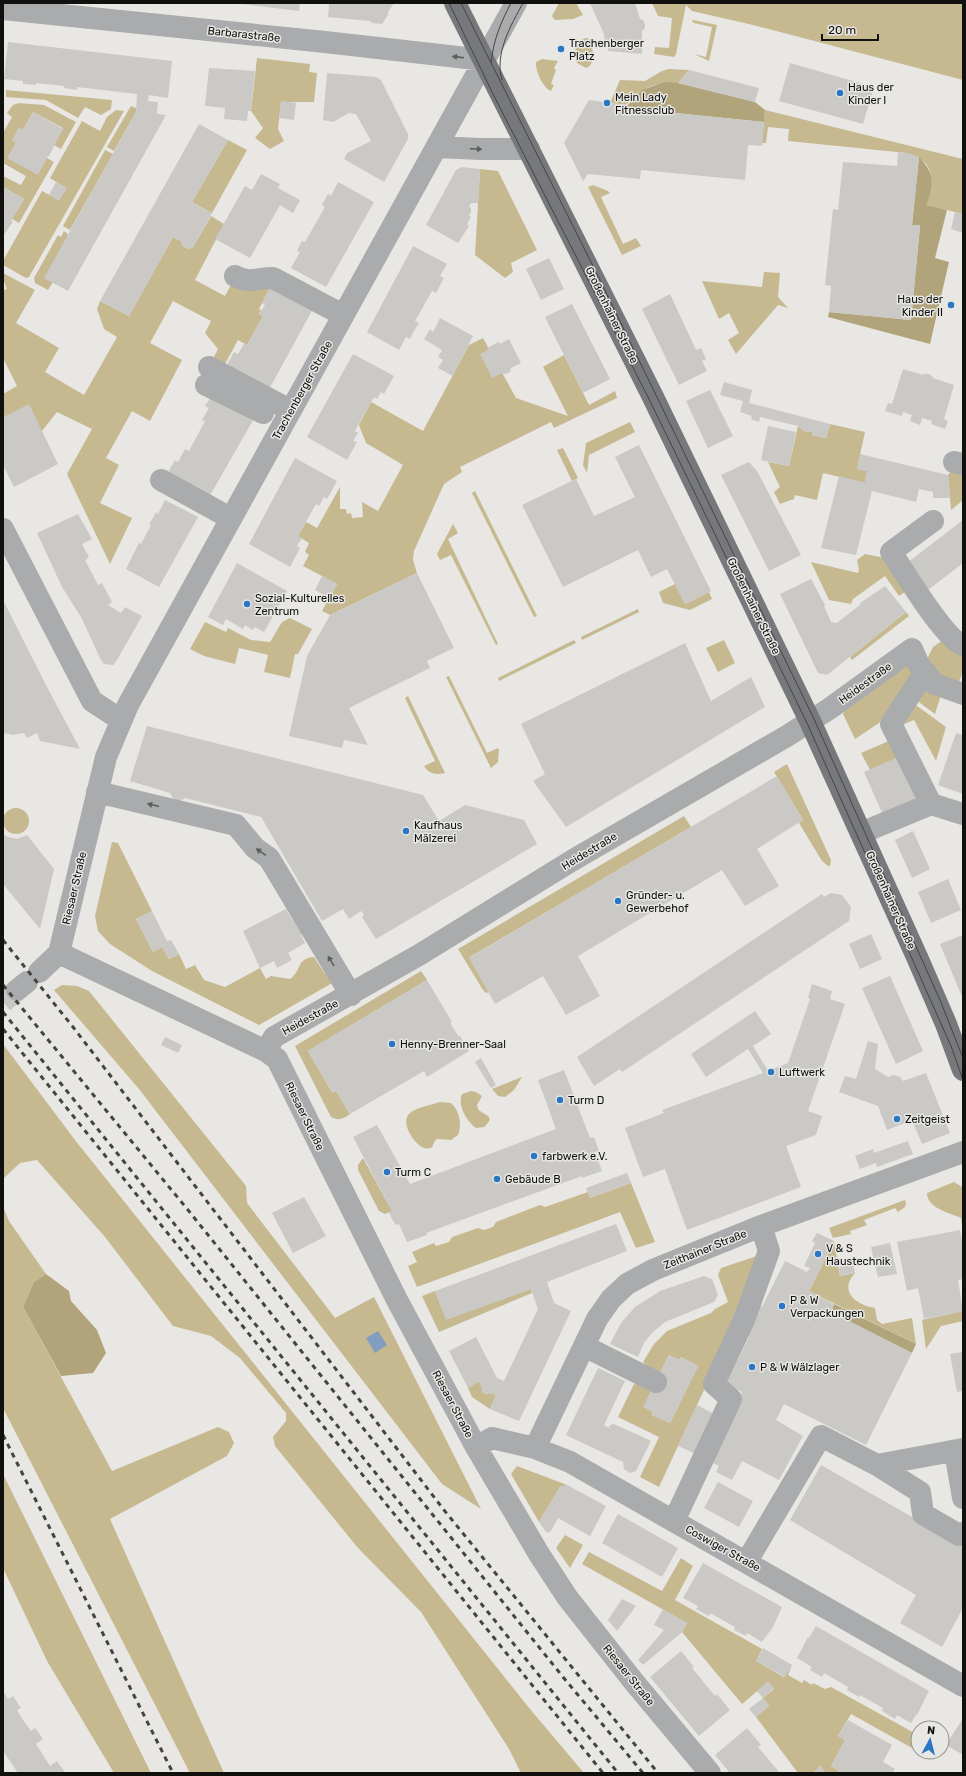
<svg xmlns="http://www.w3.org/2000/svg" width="966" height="1776" viewBox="0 0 966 1776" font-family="Rubik,sans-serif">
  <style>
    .green { fill: #c6b990 }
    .forest { fill: #b2a47a }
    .water { fill: #819ec1 }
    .building { fill: #cac9c5 }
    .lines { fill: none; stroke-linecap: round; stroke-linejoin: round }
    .minor-tunnel { stroke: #c8c7c3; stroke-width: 22; stroke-dasharray: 22 11; stroke-linecap: butt }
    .minor { stroke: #a9abac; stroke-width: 22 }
    .major { stroke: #76787b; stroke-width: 22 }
    .tram { stroke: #444442; stroke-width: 1 }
    .rail { stroke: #444442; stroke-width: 3; stroke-dasharray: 5 5; stroke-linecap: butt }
    .oneway { fill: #5c5e5d }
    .poi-dot { fill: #2976c5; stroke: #e8e7e3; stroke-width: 1.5 }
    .labels { text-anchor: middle; stroke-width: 3; stroke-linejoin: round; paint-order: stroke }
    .street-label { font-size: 11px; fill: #10100e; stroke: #e8e7e3 }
    .poi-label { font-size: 11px; fill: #10100e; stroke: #e8e7e3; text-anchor: start }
  </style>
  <rect width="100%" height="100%" fill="#e8e7e3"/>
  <path class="green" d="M559 3H576L583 15 573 19 555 20 552 16Z
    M652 3H963V80L753 25 692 11 686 5 676 54 674 57 654 54 655 47 669 48 672 18 658 16Z
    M693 20 717 25 709 61 694 54 706 57 712 27 694 23 692 21Z
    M587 38 592 41 593 59 590 66 586 68 577 63C574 54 574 40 587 38Z
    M257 58 310 64 309 72 317 73 314 102H281L278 129 284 141 270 149 255 138 263 128 251 111Z
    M542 59 558 61 554 68 556 70 551 84 554 85 551 91C543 88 535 70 536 62Z
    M669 69 689 70 678 83C652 82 644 87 626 105L610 103 620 80 645 81 662 71Z
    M6 90 112 100 111 109 101 115 85 107 78 118 46 100 6 97Z
    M19 103 44 105 76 122 61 149 54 145 63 128 33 112 23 130 19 128 12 140 16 143 8 158H47L54 162 19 223 12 219 24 199 3 187V176L21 185 26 176 3 163V133L12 117 7 113 13 105Z
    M131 106 136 108V112L114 151 107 147Z
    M116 110 124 111 29 277 26 278 3 265V261L42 191 59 200 66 188 50 178 82 121 100 131 107 117Z
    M765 110 963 159V214L927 205C933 179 937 163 907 153L788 141 789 129 768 127 766 143H762Z
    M228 140 247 150 212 213 192 202Z
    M105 150 113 154 70 230 63 226Z
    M480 169 498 171 537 250 511 263 513 272 505 278 475 255Z
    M593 185 608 191 610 193 601 197 623 244 636 238 641 246 622 255 588 187Z
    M211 216 224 224 195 280 225 296 233 281 272 284 259 309 261 310 259 314 263 316 247 345 238 340 220 373 209 367 218 349 205 333 211 321 173 301 150 343 182 360 150 421 132 411 106 458 119 465 100 503 132 518 110 564 67 474 92 429 57 412 42 431 3 417V394L17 386 3 358V290L7 289 3 279V273L35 290 16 323 59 348 45 372 84 395 117 337 104 329 97 309 100 301 129 316 173 237 181 241 183 246 189 249 193 247Z
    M64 231 68 234 53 282 48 290 35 283 34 278 58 235 61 237Z
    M764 272 780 273 778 297 788 308 778 305 736 354 728 340 739 333 729 313 719 319 702 281 762 287Z
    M483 338 516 398 568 416 543 367 564 355 589 405 615 391 617 398 554 428 551 422 460 467 462 472 444 484 414 551 413 560 417 573 330 615 322 611 337 584 303 566 309 555 305 552 309 543 298 536 306 522 317 528 340 487V509H346L347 514 351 513 352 518 363 517 362 502 378 511 403 465 366 443 359 425 371 402 423 431 469 345Z
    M630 422 635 432 589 455 587 473 583 465 586 443Z
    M830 424 865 432 857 469 867 471 865 483 823 473 817 500 795 495 794 499 780 504 774 492 780 487 768 462 789 466 798 426 804 431 812 432V435L826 438Z
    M563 448 578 478 572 481 557 450Z
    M953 469 963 472V500L951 510 948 475Z
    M475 491 537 616 534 617 472 493Z
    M453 524 458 533 448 539 498 644 496 645 451 555 440 560 437 554Z
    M865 554 885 558 908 590 899 596 885 576 853 599 851 604 829 600 811 562 858 573 859 569 857 560Z
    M675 584 685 604 709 592 712 599 690 610 663 603 659 592Z
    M638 609 639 612 582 640 581 637Z
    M906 612 909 616 852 660 850 657Z
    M290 618 312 629 298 654H295L290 678 264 672 268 655 239 648 235 664 204 656 190 649 205 622 226 632 228 628 251 640 270 642 282 622Z
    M574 640 576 643 499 681 498 678Z
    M724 640 735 663 718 672 706 648Z
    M943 640 963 653V671L958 685 938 679 927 659 933 647Z
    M907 665 911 668 912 673 879 723 855 739 843 714 845 709Z
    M449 676 487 753 498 748 499 750 498 762 491 768 446 677Z
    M926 688 941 695 935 714 916 700Z
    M408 696 445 773C436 775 429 774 424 766L435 761 405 698Z
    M913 703 946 727 936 761 914 720 902 725Z
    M891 740 899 757 870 770 861 753Z
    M787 764 831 860 830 866H828L822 861 799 823 803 820 774 772Z
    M3 821a13 13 0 1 1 26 0a13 13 0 1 1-26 0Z
    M684 816 691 827 470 957 489 992 486 993 483 990 458 949Z
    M112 842 118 843 152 911 136 919 153 952 162 947 169 959 179 954 186 969 195 965 204 980 225 987 260 968 266 979 271 976 290 979C302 971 296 958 314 957L325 974H331L334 982 259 1025 152 971 110 944 98 931 95 916Z
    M421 971 427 980 308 1051 332 1092 336 1091 350 1114C343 1119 339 1121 331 1117L295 1046Z
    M62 985 77 986 89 991 246 1186 247 1203 335 1318 374 1297 481 1509 442 1484 139 1089 54 990Z
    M3 1044 75 1140 530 1709 584 1773H521L509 1749 421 1612 358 1548 275 1446 273 1437 286 1421V1413L240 1358 211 1336 173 1326 105 1237 37 1160 20 1163 4 1178 3 1184Z
    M522 1077 514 1090 505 1097 498 1096 492 1089Z
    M471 1091 476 1092 482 1096 477 1105 478 1109C484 1116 497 1115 484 1127L476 1128C467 1121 457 1106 462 1094Z
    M440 1102 451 1103C460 1111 462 1125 458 1135L451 1140 437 1139C434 1141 434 1144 432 1147 421 1156 397 1123 410 1113 417 1107 431 1105 440 1102Z
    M363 1158 392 1211 385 1214 379 1211 358 1170V1165Z
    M954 1182 962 1187V1225L961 1218C949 1213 927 1208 927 1193Z
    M631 1183 655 1242 636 1248 620 1212 417 1287 408 1266 417 1262 412 1252 434 1243 436 1246 449 1242 452 1237 478 1228 484 1230 493 1227 496 1222 540 1205 545 1207 588 1192 590 1198Z
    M905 1200 906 1203 905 1207 898 1212 895 1208 864 1220 867 1225 850 1231 851 1234 833 1238 829 1228Z
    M3 1207 9 1221 46 1274 34 1282 23 1307 112 1471 218 1427 229 1432 234 1443 227 1456 110 1519 224 1773H190L3 1408Z
    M834 1241 840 1276 855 1273C838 1292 857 1305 875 1308L877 1320 882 1324 912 1318 916 1344 809 1291Z
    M760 1255 742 1308 659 1487 640 1477 659 1437 618 1417 634 1384 653 1387 644 1407 653 1412 652 1415 670 1423 698 1366 681 1357 679 1360 669 1355 658 1377 643 1362 654 1344 667 1331 711 1313 715 1309 728 1302 718 1275 721 1268Z
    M531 1289 532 1293 439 1332 422 1296 435 1291 446 1319Z
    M963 1311V1321L941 1326 926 1349 922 1320Z
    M479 1381 482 1388V1391L485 1394 490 1393 496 1395 490 1409 472 1397 468 1388Z
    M517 1466 567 1485 560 1487 539 1522 511 1474Z
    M3 1474 151 1773H114L47 1661 3 1568Z
    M565 1535 583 1545 570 1568 556 1548Z
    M589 1552 662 1591 681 1558 693 1566 675 1600 762 1649 756 1661 784 1677 792 1665 788 1675 802 1683 804 1680 812 1685 813 1683 825 1689 831 1687 918 1735 912 1748 851 1714 838 1736 845 1740 831 1766 839 1771 838 1773H826L820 1766 813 1773H798L756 1717 769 1706 763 1698 774 1689 768 1682 742 1704 682 1632 687 1623 582 1564Z"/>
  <path class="forest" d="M664 82 678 83 755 102 765 110 764 122 625 108 642 90Z
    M919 157C936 175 933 182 927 205L947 210 935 258 949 262 930 344 828 317 829 312 911 320 920 226 912 225Z
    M46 1274 69 1291 71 1301 97 1330 106 1353 93 1373 61 1376 23 1307 34 1282Z
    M834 1304 916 1344 912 1353 831 1312Z"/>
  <path class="water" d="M378 1331 387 1345 375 1353 366 1338Z"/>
  <path class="building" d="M234 3H300L299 11Z
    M329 3H394L388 12V15L382 24 372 23 370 21 328 17Z
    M590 3H635L640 19 643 20 645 24V28L642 31V54L608 51V44H605L604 34Z
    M8 42 172 61 168 98 149 95 148 101 158 102 157 114 166 115 68 291 44 278 136 112 137 94 77 87V90L64 88V86L36 83V85L23 84V81L4 79Z
    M790 63 874 87 863 124 779 101Z
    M209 68 255 71 251 111H248L247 121 224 119 225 108 205 106Z
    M689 70 759 88 755 102 678 83Z
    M327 73 376 77 381 80 408 134V139L384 182 344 159 347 153 371 141 356 114 349 113 333 122 323 120Z
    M589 100 626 105 625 108 764 122 762 146 748 145 745 180 641 170 640 179 588 174 583 181 564 143Z
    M281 101 296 103 294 120 279 118Z
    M33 112 63 129 49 156H48L38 175 7 158 16 143 12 140 19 127 23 130Z
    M199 124 228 140 192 202 212 213 193 247 189 249 183 246 181 241 173 237 129 316 100 301Z
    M898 152 907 153 919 157 912 225H920L911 320 829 312 831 286 825 285 833 209 838 210 843 162 897 166Z
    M462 167 480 169 478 203H471L469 207 471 208V212L469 215 471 217 467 224 469 226 458 243 426 225 456 170Z
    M261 174 280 184 278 188 300 200 293 213 280 205 250 258 215 239 245 186 252 190Z
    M56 182 67 188 59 201 49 195Z
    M338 182 374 202 326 287 291 268 300 252 297 251 302 241 305 242 325 207 322 205 328 194 331 196Z
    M3 187 24 199 11 221 13 222 3 236Z
    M955 212 963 214V233L951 229Z
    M413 246 447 264 440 276 444 278 436 293 432 291 415 321 419 323 414 331 410 339 406 337 399 350 367 332Z
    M549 258 564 289 541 300 526 269Z
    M272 284 314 307 267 393 224 370 234 352 238 354 244 344 247 345 263 316 259 314 265 305 262 303Z
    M670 294 696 350 701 348 706 359 702 361 707 371 679 385 642 309Z
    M572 304 610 379 583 393 545 317Z
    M440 318 473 336 453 376 438 368 443 360 438 357 442 350 424 339 430 329 433 332Z
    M509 339 521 363 511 368 510 372 506 374 502 373 492 378 480 354 488 350 487 348 499 342 500 344Z
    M353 354 394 376 384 394 381 392 377 399 374 397 355 431 358 433 353 441 357 442 347 460 307 437Z
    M903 369 923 375V374H929L933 377V378L954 385 944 419 948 421 945 429 931 424 932 421 922 418 920 425 910 421 912 415 903 412 902 416 885 411 888 403 892 404Z
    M724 382 752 390 749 403 830 424 826 438 812 435V432L804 431 798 426 760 417 759 422 751 419 752 416 740 412 743 401 720 395Z
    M710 390 733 436 708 448 686 401Z
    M214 392 256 415 208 499 166 476 175 460 178 462 185 449 189 451 205 421 202 420 209 408 205 406Z
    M29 404 58 464 14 487 3 465V417Z
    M768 426 796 432 789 466 761 460Z
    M639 445 711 591 685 604 667 569 651 577 638 550 563 587 522 505 576 479 594 516 635 497 615 457Z
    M860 454 948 475 950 498H933V492L919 489 916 502 872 491 856 555 821 548 839 476 865 483 867 471 857 469Z
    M295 458 337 481 327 499 324 497 319 506 316 504 298 536 302 538 297 546 300 548 290 567 249 544Z
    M749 462 757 471 801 555 769 571 721 475Z
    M165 500 198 517 159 587 126 569 139 543 141 544 151 525 149 524 153 518 156 512 158 514Z
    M78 514 92 539 82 544 89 557 85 560 98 585 102 583 112 602 108 605 121 613 125 607 142 616 117 660 113 665 104 664 100 658 81 617 62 587 37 533Z
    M963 520V563L928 590 907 563Z
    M237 563 287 591 264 632 255 627 253 630 245 625 243 629 226 619 223 625 208 617Z
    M417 573 454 648 427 661 430 668 349 708 368 745 344 740 342 748 289 736 307 656 330 615Z
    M322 576 337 584 329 598 315 590Z
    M811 579 825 605 824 606 831 622 837 623 861 604 860 603 885 586 906 612 827 675 818 673 780 594Z
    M3 600 47 687 80 749 40 741 37 733 27 738 24 733 13 735 3 733Z
    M685 643 711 701 751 677 765 707 566 827 533 781 545 774 521 724Z
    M147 726 423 795 439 821 465 805 524 820 537 844 376 939 362 917 364 915 361 911 349 919 343 909 322 921 261 817 185 798 176 803 170 793 130 781Z
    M956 733 963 735V794L938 785Z
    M899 757 918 799 883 815 864 772Z
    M777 776 803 820 757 849 779 886 745 906 722 870 578 956 600 996 566 1015 543 976 495 1004 469 958Z
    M913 831 930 869 912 878 895 840Z
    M3 834 8 837 17 839 27 835 54 869 40 929 3 884Z
    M948 879 961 910 931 923 918 892Z
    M831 893 842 895 851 907 849 921 622 1072 620 1069 594 1086 577 1057 822 894 824 897Z
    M286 909 293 921 297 918 305 932 301 935 305 943 288 953 292 960 277 968 274 961 260 968 243 931Z
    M152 911 167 941 171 940 179 954 169 959 162 947 153 952 136 919Z
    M871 934 882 959 860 969 849 944Z
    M963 935V999L940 944Z
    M890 976 923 1051 896 1064 862 988Z
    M427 980 452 1022 450 1023 459 1037 460 1036 469 1051 427 1077 424 1071 350 1114 336 1091 333 1093 308 1051Z
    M812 984 832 991 830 999 845 1004 808 1111 822 1116 816 1135 786 1146 801 1187 687 1230 665 1169 643 1177 625 1128 664 1113 662 1110 763 1073 748 1049 706 1077 691 1054 755 1011 771 1034 753 1046 768 1071 788 1063 810 999 808 998Z
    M165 1037 182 1045 178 1053 161 1045Z
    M868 1041 878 1044 875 1069 888 1077 894 1075 900 1077 903 1081 926 1073 950 1133 922 1144 912 1120 887 1130 878 1106 839 1092 845 1076 856 1079Z
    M481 1058 496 1085 491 1088 475 1062Z
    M564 1070 590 1138 594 1137 599 1151 595 1152 602 1171 582 1178V1176L426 1233 427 1235 407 1242 399 1224 396 1225 392 1219 389 1212 392 1211 353 1137 377 1125 410 1184 556 1129 538 1080Z
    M908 1141 913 1154 877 1167 876 1163 860 1169 855 1156 873 1149 874 1153Z
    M627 1173 631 1183 590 1198 586 1188Z
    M304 1197 326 1236 293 1253 272 1213Z
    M616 1224 627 1251 547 1282 554 1303 571 1311 519 1421 490 1409 496 1395 490 1393 485 1394 482 1391V1388L479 1381 468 1388 449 1351 476 1337 497 1378 504 1381 538 1309 531 1289 446 1320 435 1291Z
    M960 1230 963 1246V1279L958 1280 963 1311 924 1319 918 1288 907 1291 897 1242Z
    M817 1233 834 1241 809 1291 834 1304 831 1312 912 1353 866 1445 784 1404 776 1420 803 1436 779 1480 742 1461 732 1480 716 1472 719 1466 709 1461 742 1392 726 1384 749 1337 747 1336 760 1305 762 1307 785 1261 807 1272 810 1268 804 1266 815 1243 812 1241Z
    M890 1243 897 1274 878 1277 871 1247Z
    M853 1264 855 1273 840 1276 839 1267Z
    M704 1276 712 1279 718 1295 714 1302 665 1322 652 1333 644 1343 638 1357 610 1344 621 1323 635 1307 660 1291Z
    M963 1352V1391L957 1392 950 1354Z
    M669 1355 679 1360 681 1357 698 1366 670 1423 652 1415 653 1412 643 1407Z
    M598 1368 625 1381 604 1425 609 1428 610 1425 614 1424 651 1441 636 1471 630 1473 624 1469 623 1462 566 1435Z
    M697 1405 714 1414 696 1454 678 1446Z
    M821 1465 963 1546V1608L942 1647 900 1623 916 1595 790 1520Z
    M718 1482 753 1501 739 1527 704 1508Z
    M567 1485 606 1506 590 1536 558 1518 551 1531 547 1533 539 1522 560 1487Z
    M618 1514 678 1548 662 1577 602 1543Z
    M703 1563 782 1607 773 1627 762 1642 747 1633 746 1636 734 1630 735 1627 710 1613 709 1616 696 1609 698 1606 683 1598Z
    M622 1599 636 1606 617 1631 608 1620Z
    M663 1609 687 1623 682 1632 643 1665 638 1660 664 1630 654 1625Z
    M816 1626 929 1691 917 1715H916L911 1723 897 1715 895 1719 882 1711 883 1708 860 1695 859 1697 847 1690 848 1687 824 1673 822 1677 810 1670 812 1667 797 1658 808 1637 809 1638Z
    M763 1648 792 1665 785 1677 756 1661Z
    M681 1651 694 1667 692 1668 715 1696 717 1694 730 1710 699 1736 650 1677Z
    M768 1681 774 1688 763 1698 769 1706 756 1717 749 1709 763 1698 757 1691Z
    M3 1691 8 1699 13 1696 21 1708 17 1710 23 1720 31 1731 35 1728 43 1739 36 1744 50 1766 57 1761 65 1772 18 1773 3 1751Z
    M963 1718V1755L946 1745Z
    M848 1720 892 1745 883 1762 895 1769 892 1773H838L839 1771 831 1766 845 1740 838 1736Z
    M747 1728 761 1745 758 1747 780 1773H730L715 1755Z
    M918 1737V1751L912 1748Z
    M820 1766 826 1773H813Z"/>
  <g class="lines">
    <path class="minor-tunnel" d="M3 1002 17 990"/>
    <path class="minor" d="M3 9 325 42 484 60
      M437 147 481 149H529
      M235 276C253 285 256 277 273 278L343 315
      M209 367 290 410
      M206 385 263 413
      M954 462 963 464
      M161 480 230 518
      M933 521 891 552C904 571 944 639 963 645
      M3 529 92 701 121 720
      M925 672 891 724 931 804 963 814
      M97 792 236 825 255 848 269 858 351 995
      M861 833 931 804
      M59 953 266 1051 277 1059 397 1300 476 1447 539 1554 567 1597 634 1682 710 1773
      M59 953 106 757 128 705 516 3
      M39 972 59 953
      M17 990 27 982
      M266 1051 274 1037 419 955 573 860 787 736 829 709 912 649 919 665 935 684 963 694
      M584 1346 656 1382
      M476 1447 492 1438 535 1448 570 1462 963 1686
      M535 1448 597 1319 611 1299 627 1284 653 1270 761 1226 963 1152
      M955 1451 963 1498
      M877 1465 963 1449
      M674 1521 731 1399 714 1384 744 1320 769 1251 761 1226
      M747 1561 821 1436 877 1465 920 1492 923 1514 959 1535 963 1533"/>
    <path class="major" d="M455 3 652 395 810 721 917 957 946 1024 963 1070"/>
    <path class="tram" d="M449 3 494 96 648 397 807 723 951 1046 963 1080
      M461 3 594 268 814 719 940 1000 963 1058
      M491 62C494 39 500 24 511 3
      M502 80C494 54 511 25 523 3"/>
    <path class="rail" d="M3 940 73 1027 444 1510 658 1773
      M3 985 188 1210 563 1677 643 1773
      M3 1012 618 1773
      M3 1029 603 1773
      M3 1435 173 1773"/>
  </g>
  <defs><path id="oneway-solid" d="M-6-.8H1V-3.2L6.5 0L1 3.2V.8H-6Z"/></defs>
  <g class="oneway">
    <use href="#oneway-solid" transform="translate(458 57) rotate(-173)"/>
    <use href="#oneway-solid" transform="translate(476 149) rotate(3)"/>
    <use href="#oneway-solid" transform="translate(153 805) rotate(-167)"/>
    <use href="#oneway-solid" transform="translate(261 852) rotate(-146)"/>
    <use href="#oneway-solid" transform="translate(331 961) rotate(-121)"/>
  </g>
  <g class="poi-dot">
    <circle cx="561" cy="49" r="4"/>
    <circle cx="840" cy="93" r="4"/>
    <circle cx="607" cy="103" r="4"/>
    <circle cx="951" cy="305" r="4"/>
    <circle cx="247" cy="604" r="4"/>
    <circle cx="406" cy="831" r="4"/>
    <circle cx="618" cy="901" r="4"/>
    <circle cx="392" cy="1044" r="4"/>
    <circle cx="771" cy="1072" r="4"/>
    <circle cx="560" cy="1100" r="4"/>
    <circle cx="897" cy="1119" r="4"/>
    <circle cx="534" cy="1156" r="4"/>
    <circle cx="387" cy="1172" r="4"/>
    <circle cx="497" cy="1179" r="4"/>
    <circle cx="818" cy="1254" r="4"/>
    <circle cx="782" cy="1306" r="4"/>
    <circle cx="752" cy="1367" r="4"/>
  </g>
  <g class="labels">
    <g class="street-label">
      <text transform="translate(244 34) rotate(6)" y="4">Barbarastraße</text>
      <text transform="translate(612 315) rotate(64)" y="4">Großenhainer Straße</text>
      <text transform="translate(302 390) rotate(-61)" y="4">Trachenberger Straße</text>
      <text transform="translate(754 606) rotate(64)" y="4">Großenhainer Straße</text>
      <text transform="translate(865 683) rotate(-36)" y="4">Heidestraße</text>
      <text transform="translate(589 851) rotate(-31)" y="4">Heidestraße</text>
      <text transform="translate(74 888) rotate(-77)" y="4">Riesaer Straße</text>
      <text transform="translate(891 900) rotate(66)" y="4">Großenhainer Straße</text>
      <text transform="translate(310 1017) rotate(-29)" y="4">Heidestraße</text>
      <text transform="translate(305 1116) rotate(64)" y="4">Riesaer Straße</text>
      <text transform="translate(705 1249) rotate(-22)" y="4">Zeithainer Straße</text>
      <text transform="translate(453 1404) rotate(62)" y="4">Riesaer Straße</text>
      <text transform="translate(723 1548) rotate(29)" y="4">Coswiger Straße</text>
      <text transform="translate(629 1675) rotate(51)" y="4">Riesaer Straße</text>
    </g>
    <g class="poi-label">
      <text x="569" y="47">Trachenberger<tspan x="569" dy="13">Platz</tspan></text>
      <text x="848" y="91">Haus der<tspan x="848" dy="13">Kinder I</tspan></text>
      <text x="615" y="101">Mein Lady<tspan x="615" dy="13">Fitnessclub</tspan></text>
      <text x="943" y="303" text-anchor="end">Haus der<tspan x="943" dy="13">Kinder II</tspan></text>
      <text x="255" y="602">Sozial-Kulturelles<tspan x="255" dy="13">Zentrum</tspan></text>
      <text x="414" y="829">Kaufhaus<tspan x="414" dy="13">Mälzerei</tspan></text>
      <text x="626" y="899">Gründer- u.<tspan x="626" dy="13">Gewerbehof</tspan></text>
      <text x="400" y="1048">Henny-Brenner-Saal</text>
      <text x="779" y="1076">Luftwerk</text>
      <text x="568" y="1104">Turm D</text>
      <text x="905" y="1123">Zeitgeist</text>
      <text x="542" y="1160">farbwerk e.V.</text>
      <text x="395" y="1176">Turm C</text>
      <text x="505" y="1183">Gebäude B</text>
      <text x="826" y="1252">V &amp; S<tspan x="826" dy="13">Haustechnik</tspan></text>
      <text x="790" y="1304">P &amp; W<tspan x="790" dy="13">Verpackungen</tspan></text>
      <text x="760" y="1371">P &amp; W Wälzlager</text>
    </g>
  </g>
  <rect width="966" height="1776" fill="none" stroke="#10100e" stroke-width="8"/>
  <g transform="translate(930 1740) rotate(7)"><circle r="19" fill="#e8e7e3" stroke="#92918e"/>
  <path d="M0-3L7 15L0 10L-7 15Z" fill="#2976c5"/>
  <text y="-6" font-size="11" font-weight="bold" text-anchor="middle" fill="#10100e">N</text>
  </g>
  <path d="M822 34v6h56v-6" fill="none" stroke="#10100e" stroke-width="2"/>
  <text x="828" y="34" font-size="12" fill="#10100e" stroke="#e8e7e3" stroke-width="3" paint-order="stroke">20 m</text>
</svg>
